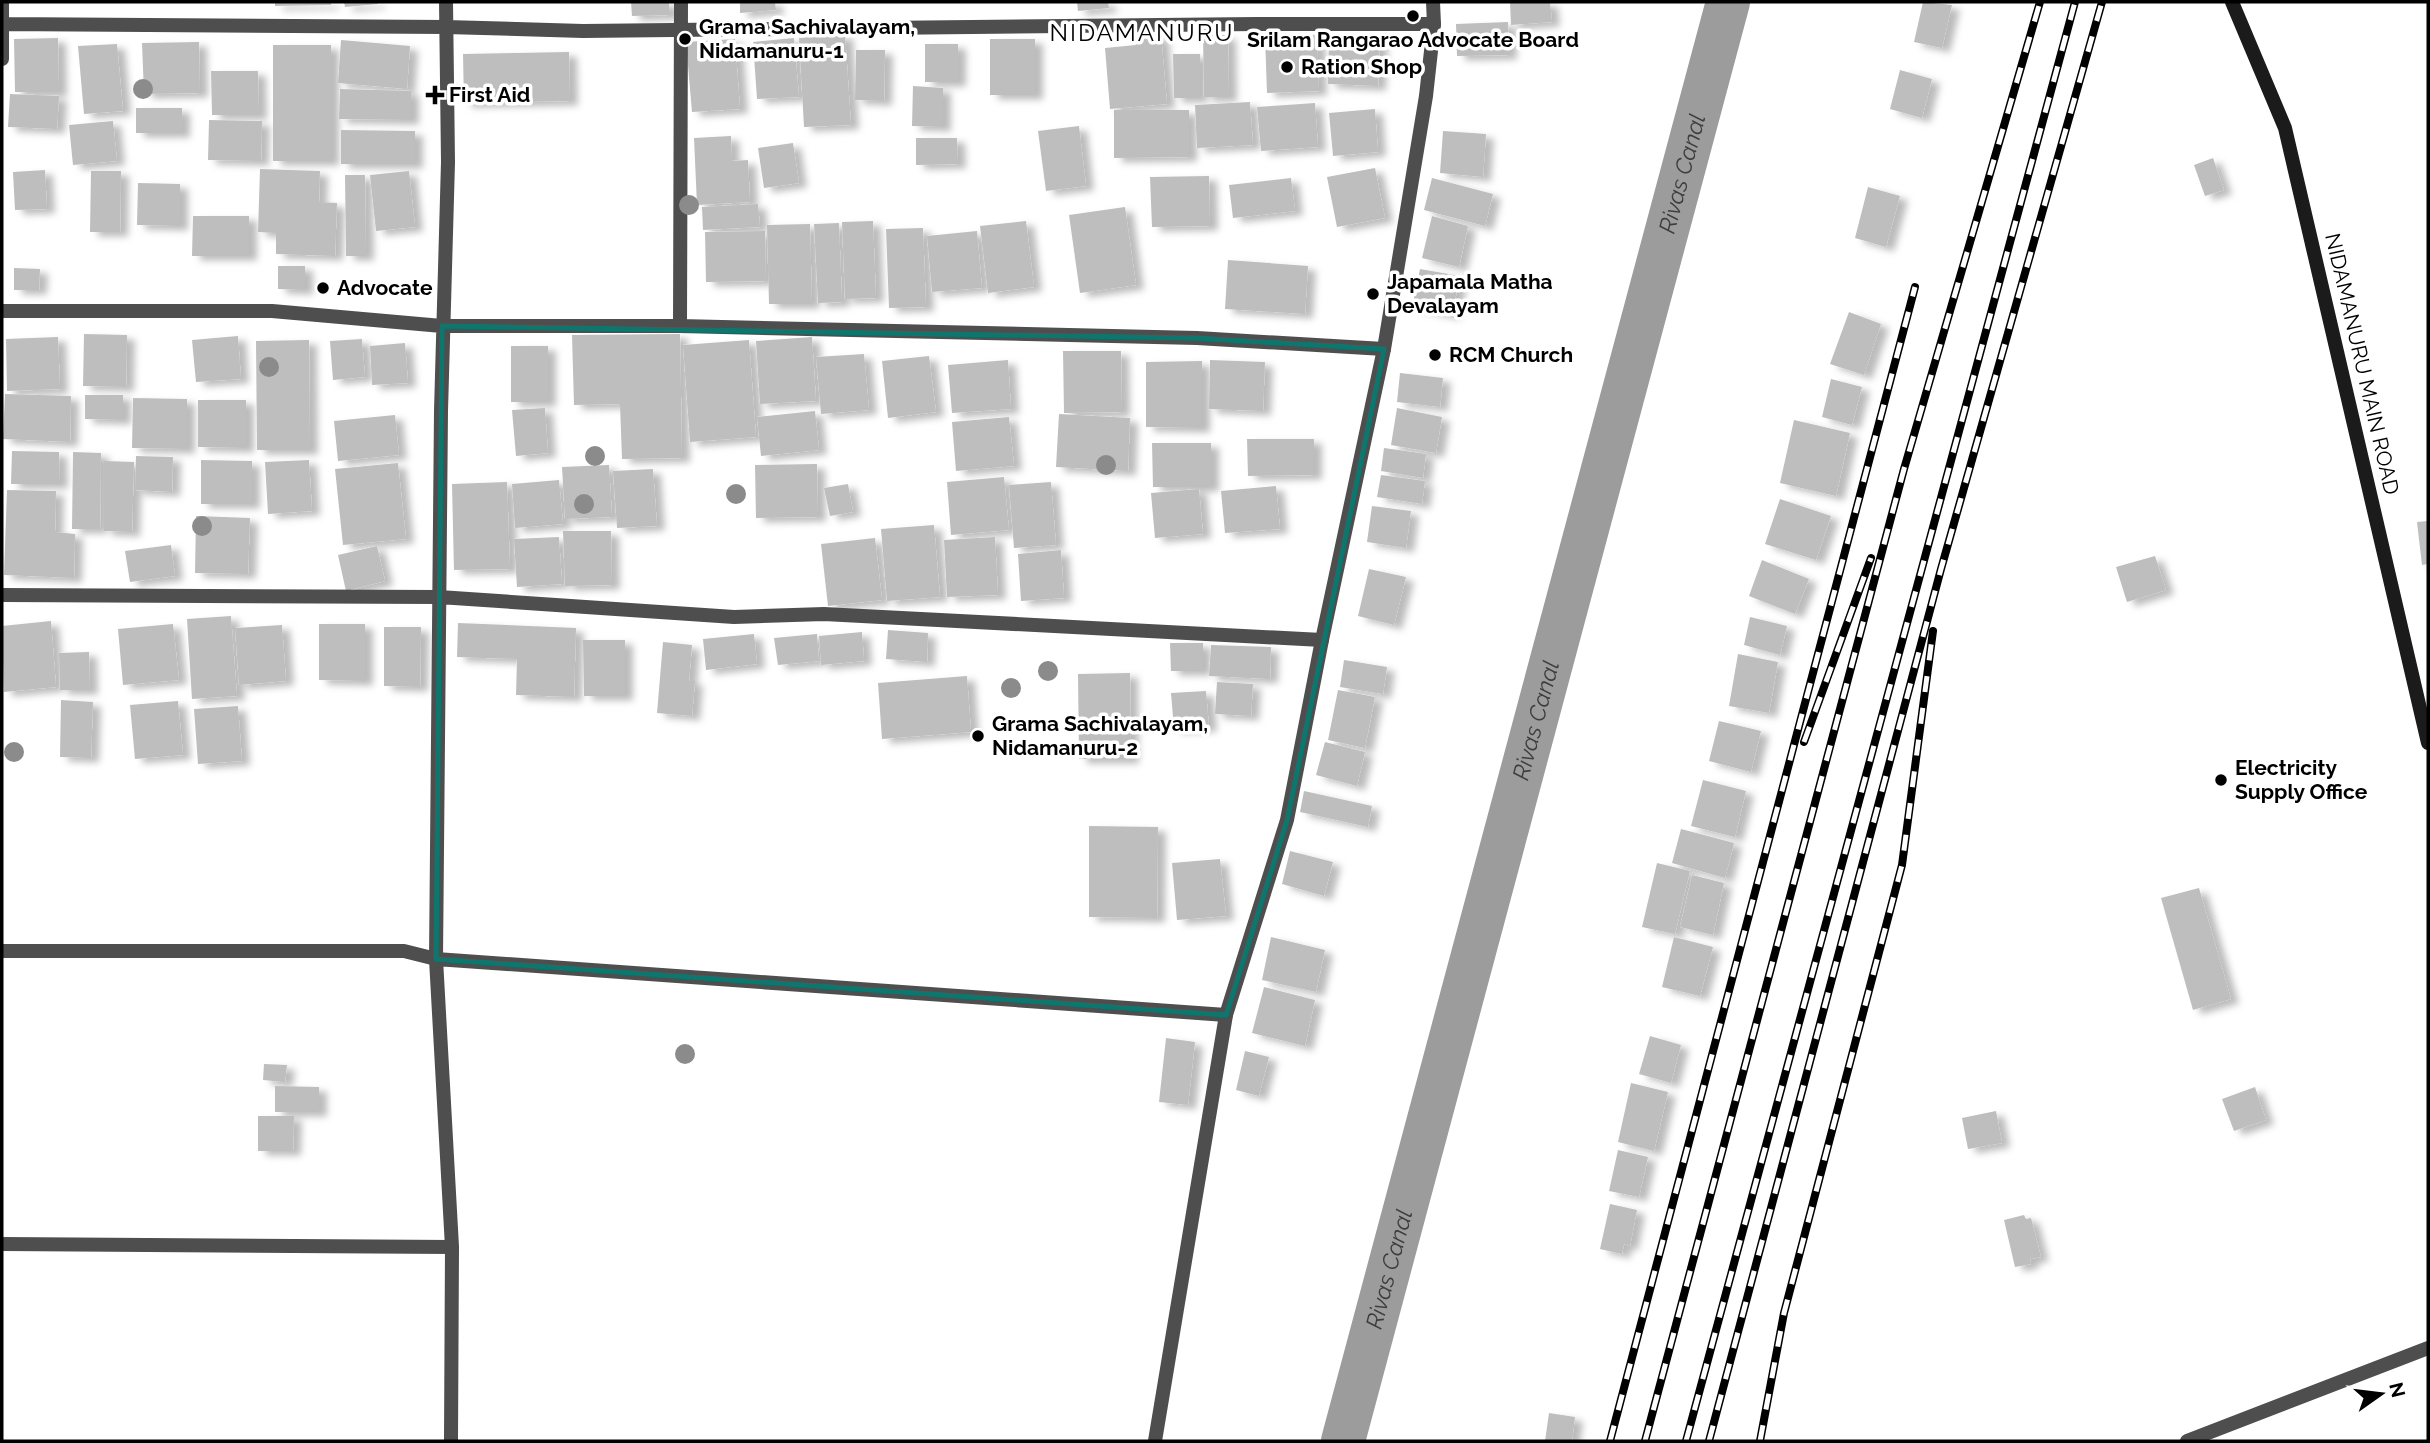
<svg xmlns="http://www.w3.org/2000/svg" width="2430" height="1443" viewBox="0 0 2430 1443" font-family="Raleway,sans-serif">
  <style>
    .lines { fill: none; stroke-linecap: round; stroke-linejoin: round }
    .canal { stroke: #9c9c9c; stroke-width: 44 }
    .building { fill: #bebebe; filter: url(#shadow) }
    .service { stroke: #4e4e4e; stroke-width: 14 }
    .minor { stroke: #4e4e4e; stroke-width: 14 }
    .tertiary { stroke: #4e4e4e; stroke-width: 14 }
    .secondary { stroke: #1b1b1b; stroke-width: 14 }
    .rail-casing { stroke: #000; stroke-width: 8 }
    .rail { stroke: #fff; stroke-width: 5; stroke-dasharray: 16; stroke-linecap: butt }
    .tree { fill: #8b8b8b }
    .marked { fill: none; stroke: #0f766e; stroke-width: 5; stroke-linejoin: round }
    .poi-dot { fill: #000; stroke: #fff; stroke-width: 2.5 }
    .labels { text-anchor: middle; stroke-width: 7; stroke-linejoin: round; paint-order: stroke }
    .poi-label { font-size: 21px; font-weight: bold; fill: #000; stroke: #fff; text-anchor: start }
    .street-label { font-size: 21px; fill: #000; stroke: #fff }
    .water-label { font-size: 23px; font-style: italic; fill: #3d3d3d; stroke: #fff }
    .quarter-label { font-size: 24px; letter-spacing: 2px; fill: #000; stroke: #fff }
  </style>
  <defs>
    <filter id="shadow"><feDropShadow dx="8" dy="4.5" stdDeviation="3.5" flood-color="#0004"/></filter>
  </defs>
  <rect width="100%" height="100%" fill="#fff"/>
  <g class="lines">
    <path class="canal" id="s1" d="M1343 1441 1728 2"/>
  </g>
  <path class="building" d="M275 2H331V5L275 6Z
    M344 2H378V4L345 7Z
    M631 2H669V15L632 16Z
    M740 2H775L776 10 740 13Z
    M1077 2H1108L1109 8 1078 11Z
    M1510 2H1550L1552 22 1511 25Z
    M1923 2 1952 5 1942 48 1914 42Z
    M1508 22 1509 55 1457 56 1456 24Z
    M845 34 851 125 804 127 799 38Z
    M1161 35 1167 104 1110 109 1105 48 1136 45 1135 37Z
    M1203 35H1228L1229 97H1204Z
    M1317 35 1319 91 1267 93 1265 36Z
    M1329 36 1380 37 1378 86 1328 84Z
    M58 38 59 92H15L14 39Z
    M794 38 799 97 757 99 753 42Z
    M735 39 740 109 692 112 686 42Z
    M990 39H1035V95H990Z
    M341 40 410 46 407 89 338 83Z
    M199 42 200 93 144 94 142 43Z
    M117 44 123 111 84 114 78 46Z
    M925 44H958V82H925Z
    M273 45H331V161H273Z
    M856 50H885L884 101 855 100Z
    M569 52 570 101 464 103 463 54Z
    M1173 54H1200V98H1174Z
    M1900 70 1932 79 1922 118 1890 109Z
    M211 71H258L259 115H212Z
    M913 86 943 88V127L912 126Z
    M340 89 411 91V120L339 119Z
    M10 94 59 96 57 129 8 127Z
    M1250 102 1253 145 1197 148 1195 105Z
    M1315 103 1318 147 1261 151 1257 107Z
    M136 108H182V133H136Z
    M1375 109 1378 152 1333 156 1329 113Z
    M1114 110H1189V157L1114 158Z
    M209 120 262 121 261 161 208 160Z
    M113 121 117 161 73 165 69 125Z
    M1079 126 1086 186 1046 191 1038 131Z
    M341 130 415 131V164H341Z
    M1443 131 1486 134 1483 177 1440 173Z
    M731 136 732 161 748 160 750 202 697 205 694 138Z
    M916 138H957L958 164 916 165Z
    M793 143 799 183 764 188 758 148Z
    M2213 158 2224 190 2205 196 2194 165Z
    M1375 168 1385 218 1337 227 1327 177Z
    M260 169 320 171 319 202 337 203 335 256 276 254V233L258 232Z
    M45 170 47 209 15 210 13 172Z
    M91 171H121L120 232H90Z
    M409 171 415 227 376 231 370 175Z
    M345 175H365L366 256H346Z
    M1209 176 1210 226 1152 227 1150 177Z
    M1291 178 1295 211 1233 218 1229 185Z
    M1432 178 1493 194 1485 226 1424 210Z
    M138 183 180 184V226L137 225Z
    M1868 187 1900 196 1886 247 1855 238Z
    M758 204 760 227 703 230 702 207Z
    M1125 207 1136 285 1080 293 1069 215Z
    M193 216H249V256H192Z
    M1432 216 1468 226 1459 267 1422 258Z
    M873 221 876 298 845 299 842 222Z
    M1026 221 1034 287 988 293 980 226Z
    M839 223 842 302 818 303 814 224Z
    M810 224 812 304H769L767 225Z
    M923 228 926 307 889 308 886 229Z
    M765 231 766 281 706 282 705 232Z
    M977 231 982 288 932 292 927 236Z
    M1228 260 1308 266 1305 314 1225 309Z
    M278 266H305V290L278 289Z
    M14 268 40 269 39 290H14Z
    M1420 269 1460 276 1452 315 1412 307Z
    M1849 312 1881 324 1864 375 1830 364Z
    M84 334 127 335 126 387 83 386Z
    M680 334 682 458 622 459 620 404 574 405 572 335Z
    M238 336 241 379 196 382 192 340Z
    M58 337 60 389 7 391 6 339Z
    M812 337 816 401 760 404 756 341Z
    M362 339 365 377 333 380 330 341Z
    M309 340 310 450H257L256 341Z
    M749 340 756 437 690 442 683 345Z
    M405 343 408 383 372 385 370 346Z
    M511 346H548V402H511Z
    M1063 351H1121L1122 412 1064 413Z
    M864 354 869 410 821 414 816 357Z
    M929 356 936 412 888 418 882 361Z
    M1008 360 1011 409 952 413 948 365Z
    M1210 360 1265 362 1263 411 1209 409Z
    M1202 361V428L1146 427V362Z
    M1400 373 1443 378 1440 407 1397 402Z
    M1831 379 1862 387 1852 425 1822 417Z
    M5 394 71 396 70 442 3 439Z
    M85 395H123V420L85 419Z
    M133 398 187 399V449L132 448Z
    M198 400H246V448L198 447Z
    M545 408 548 453 516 456 512 410Z
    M1397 408 1442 417 1436 453 1391 445Z
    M815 411 819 450 761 456 757 417Z
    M1059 414 1130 418 1128 471 1056 467Z
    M395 415 399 455 338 461 334 421Z
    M1009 417 1014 466 956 471 952 422Z
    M1794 420 1850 433 1836 496 1780 483Z
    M1247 439H1314V475L1248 476Z
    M1152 443H1211V487H1153Z
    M1384 448 1426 454 1423 478 1381 471Z
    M12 451 59 452 60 484H11Z
    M73 452 101 453 100 529H72Z
    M136 456 173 457 172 492 135 490Z
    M201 460 252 461V504H201Z
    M309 460 312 511 268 514 265 462Z
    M104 461 134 462 132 532 104 531Z
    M398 463 406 539 343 545 335 469Z
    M817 464 818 517 756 518 755 465Z
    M609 465 612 517 565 519 562 467Z
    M653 469 657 526 617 528 613 471Z
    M1381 475 1425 481 1422 504 1377 497Z
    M1004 477 1009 530 951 535 947 482Z
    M559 480 563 524 515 528 512 484Z
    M507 482 510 569 454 570 452 484Z
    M1051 482 1056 545 1014 548 1009 485Z
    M848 484 853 512 830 516 824 488Z
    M1276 486 1280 529 1225 533 1221 491Z
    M1199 489 1203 534 1155 538 1151 493Z
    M7 490 56 491 55 532 75 534 74 578 4 575Z
    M1780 499 1831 516 1816 560 1765 544Z
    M1372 506 1411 511 1406 548 1367 542Z
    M196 516 250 518 248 574 195 573Z
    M2428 521V564L2422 565 2417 522Z
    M934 525 940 597 887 601 881 529Z
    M563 531H611L612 585 565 586Z
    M559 537 562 584 517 587 514 539Z
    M995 537 998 595 947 597 944 540Z
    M875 538 882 600 828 606 821 544Z
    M171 545 175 576 130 582 125 551Z
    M377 546 385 581 346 591 338 555Z
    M1061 550 1064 598 1021 601 1018 554Z
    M2155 556 2166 590 2127 602 2116 567Z
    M1762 560 1809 579 1795 614 1749 596Z
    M1369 569 1406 577 1394 625 1358 616Z
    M231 616 237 696 192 699 187 619Z
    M1750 617 1787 626 1780 655 1744 645Z
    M51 621 56 687 4 692 2 626Z
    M458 623 576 628 574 697 516 695 517 659 457 657Z
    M173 624 179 680 123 685 118 629Z
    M319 624H365V681L319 680Z
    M282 625 286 681 239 685 235 628Z
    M384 627H421L420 687 384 686Z
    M888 630 928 633 927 662 886 659Z
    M862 632 864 661 821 665 819 636Z
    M754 634 757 664 706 670 703 639Z
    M817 634 819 661 778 665 774 638Z
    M583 640H625V696H584Z
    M663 642 692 645 689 681H695L692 716 657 713Z
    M1170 643H1203V671H1171Z
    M1211 645 1271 647 1270 679 1209 676Z
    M89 652 90 690H60L59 653Z
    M1738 654 1778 662 1769 713 1729 706Z
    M1344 660 1387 667 1383 694 1340 687Z
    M1130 673 1131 759H1079L1078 674Z
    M967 676 971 732 882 739 878 683Z
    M1217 682 1253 684 1251 716 1215 714Z
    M1338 690 1375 697 1365 748 1328 740Z
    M1206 691 1209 727 1174 729 1171 693Z
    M61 700 93 702 91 758 60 757Z
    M178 701 183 755 135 759 130 705Z
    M238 706 242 761 198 764 194 709Z
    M1719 721 1761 731 1751 772 1709 761Z
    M1325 742 1365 752 1357 786 1316 775Z
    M1703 780 1746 791 1735 837 1691 826Z
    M1304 791 1372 806 1368 827 1300 812Z
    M1089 826 1158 827 1157 918 1089 917Z
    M1681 829 1734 843 1725 878 1672 863Z
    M1290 851 1333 862 1324 896 1282 884Z
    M1220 859 1226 916 1177 920 1172 863Z
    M1657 863 1690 871 1675 934 1642 927Z
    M1692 875 1724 883 1713 935 1680 927Z
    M2199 888 2231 999 2193 1010 2161 898Z
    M1271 937 1325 950 1316 992 1262 980Z
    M1674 937 1713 947 1700 996 1662 987Z
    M1264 987 1315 1000 1305 1046 1252 1033Z
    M1650 1036 1681 1045 1671 1083 1639 1074Z
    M1166 1038 1195 1042 1188 1105 1159 1102Z
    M1245 1051 1269 1057 1259 1096 1236 1090Z
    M264 1064 287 1065 285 1082 263 1080Z
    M1631 1083 1668 1092 1654 1151 1618 1142Z
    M275 1086 319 1087V1112H275Z
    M2255 1087 2266 1120 2234 1131 2222 1099Z
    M1996 1111 2002 1143 1968 1149 1962 1118Z
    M258 1116H294L293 1151H258Z
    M1618 1150 1648 1157 1639 1197 1609 1191Z
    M1610 1204 1637 1210 1630 1246 1624 1244 1622 1254 1600 1249Z
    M2024 1215 2026 1219 2031 1218 2041 1257 2030 1259 2031 1264 2015 1267 2004 1220Z
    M1549 1413 1575 1417 1572 1441H1545Z"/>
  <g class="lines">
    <path class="service" d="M2187 1441 2428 1348"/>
    <path class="minor" d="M446 2 448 162 441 411 436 959 452 1247 451 1441
      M2 24 446 27 583 31 1256 24H1434
      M2 59V2
      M2 311H272L442 326H680L1197 338 1384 349
      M680 326 681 2
      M2 595 439 597 734 617 824 614 1322 640
      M2 951H404L436 959 1226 1015
      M2 1244 452 1247"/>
    <path class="tertiary" d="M1155 1441 1226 1015 1287 820 1322 640 1384 349 1426 96 1434 24 1433 2"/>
    <path class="secondary" d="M2232 2 2285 128 2428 743"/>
    <g class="rail-casing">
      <path id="rail" d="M1804 742 1871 558
        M1610 1441 1915 287
        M1645 1441 1904 469 2040 2
        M1686 1441 2075 2
        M1709 1441 1941 569 2102 2
        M1760 1441 1784 1313 1902 865 1933 631"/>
    </g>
    <use href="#rail" class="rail"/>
  </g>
  <g class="tree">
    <circle cx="143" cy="89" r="10"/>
    <circle cx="689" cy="205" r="10"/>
    <circle cx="269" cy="367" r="10"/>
    <circle cx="595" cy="456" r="10"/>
    <circle cx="1106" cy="465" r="10"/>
    <circle cx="736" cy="494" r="10"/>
    <circle cx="584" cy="504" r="10"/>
    <circle cx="202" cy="526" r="10"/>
    <circle cx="1048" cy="671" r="10"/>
    <circle cx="1011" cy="688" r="10"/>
    <circle cx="14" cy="752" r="10"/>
    <circle cx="685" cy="1054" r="10"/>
  </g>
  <path class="marked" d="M442 326 1197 338 1384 349 1287 820 1226 1015 436 959Z"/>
  <g class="poi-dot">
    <circle cx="1413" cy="16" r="7"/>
    <circle cx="685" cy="39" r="7"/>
    <circle cx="1287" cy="67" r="7"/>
    <path d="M431.5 84.5h7v7h7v7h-7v7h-7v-7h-7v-7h7z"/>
    <circle cx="323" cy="288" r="7"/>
    <circle cx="1373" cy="294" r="7"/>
    <circle cx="1435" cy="355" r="7"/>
    <circle cx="978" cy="736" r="7"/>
    <circle cx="2221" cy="780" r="7"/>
  </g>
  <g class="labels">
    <g class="poi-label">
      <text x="699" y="34">Grama Sachivalayam,<tspan x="699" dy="24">Nidamanuru-1</tspan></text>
      <text x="1413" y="47" text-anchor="middle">Srilam Rangarao Advocate Board</text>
      <text x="1301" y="74">Ration Shop</text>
      <text x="449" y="102">First Aid</text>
      <text x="1387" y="289">Japamala Matha<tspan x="1387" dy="24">Devalayam</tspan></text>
      <text x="337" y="295">Advocate</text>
      <text x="1449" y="362">RCM Church</text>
      <text x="992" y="731">Grama Sachivalayam,<tspan x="992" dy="24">Nidamanuru-2</tspan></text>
      <text x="2235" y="775">Electricity<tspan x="2235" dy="24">Supply Office</tspan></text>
    </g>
    <g class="street-label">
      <text transform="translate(2362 364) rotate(77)" y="7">NIDAMANURU MAIN ROAD</text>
    </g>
    <g class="water-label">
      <text dy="8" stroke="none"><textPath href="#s1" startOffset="1312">Rivas Canal</textPath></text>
      <text dy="8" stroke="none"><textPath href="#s1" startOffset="746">Rivas Canal</textPath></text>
      <text dy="8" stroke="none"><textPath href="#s1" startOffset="178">Rivas Canal</textPath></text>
    </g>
    <g class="quarter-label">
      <text x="1142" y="41">NIDAMANURU</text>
    </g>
  </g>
  <rect width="2430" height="1443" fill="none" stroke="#000000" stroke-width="7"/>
  <g transform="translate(2381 1394) rotate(76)" stroke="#ffffff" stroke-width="5" paint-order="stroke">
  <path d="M0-5L12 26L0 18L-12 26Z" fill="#000000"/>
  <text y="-10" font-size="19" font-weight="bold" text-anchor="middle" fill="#000000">N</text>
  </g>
</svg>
